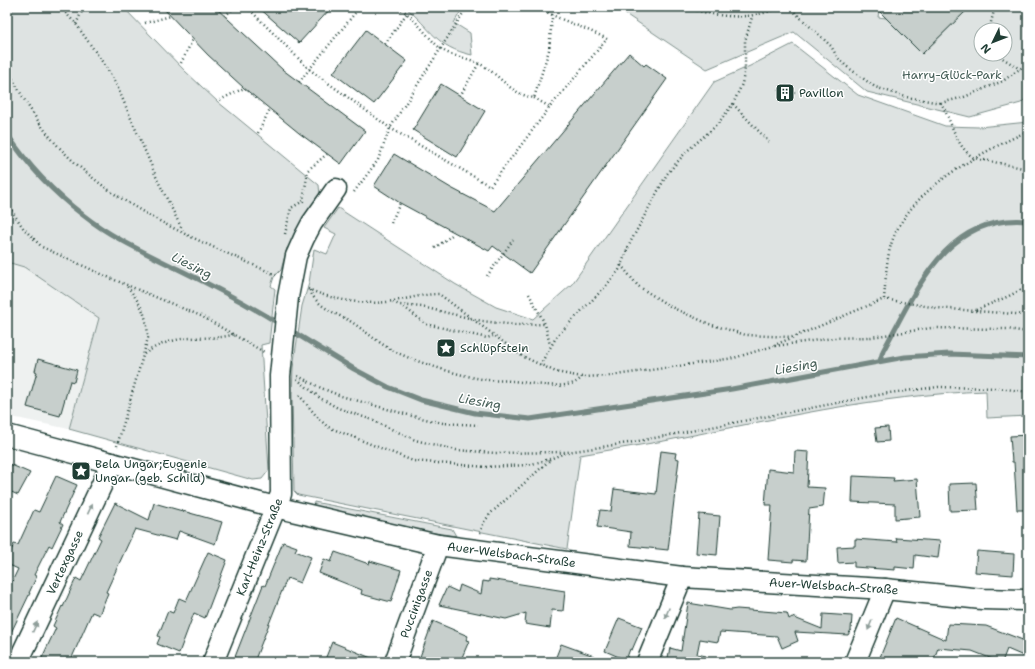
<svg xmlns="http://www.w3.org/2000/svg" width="1035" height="669" viewBox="0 0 1035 669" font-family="'Shantell Sans',sans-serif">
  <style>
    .built { fill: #eef1f0 }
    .green { fill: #dee3e2; stroke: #7e908b; fill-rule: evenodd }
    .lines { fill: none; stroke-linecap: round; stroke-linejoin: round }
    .stream { stroke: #758883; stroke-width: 5 }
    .building { fill: #c7cfcc; stroke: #1f3d34 }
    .street-casing { stroke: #1f3d34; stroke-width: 23 }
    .path { stroke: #1f3d34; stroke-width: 2.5; stroke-dasharray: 1 3; stroke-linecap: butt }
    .street { stroke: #fff; stroke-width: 20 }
    .oneway { fill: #8f9e9a }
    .labels { text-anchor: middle; stroke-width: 3; stroke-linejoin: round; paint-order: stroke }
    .park-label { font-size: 12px; fill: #455e57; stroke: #fff }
    .poi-label { font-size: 12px; fill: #1f3d34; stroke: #fff; text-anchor: start }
    .street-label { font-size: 12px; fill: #1f3d34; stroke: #fff }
    .water-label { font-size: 13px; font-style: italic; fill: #4a625b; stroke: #fff }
  </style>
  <rect width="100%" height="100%" fill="#fff"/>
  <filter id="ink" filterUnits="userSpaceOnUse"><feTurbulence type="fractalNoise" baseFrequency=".025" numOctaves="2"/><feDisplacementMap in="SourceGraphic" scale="8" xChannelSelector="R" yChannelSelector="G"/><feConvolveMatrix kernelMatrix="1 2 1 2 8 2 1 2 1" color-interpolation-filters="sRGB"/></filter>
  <g filter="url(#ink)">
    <path class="built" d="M7 263 24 267 99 318 69 429 7 416Z"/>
    <path class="green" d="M7 7H123L185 71 218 102 319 185 320 195 293 246 287 248 281 270 274 277 271 286 275 289 269 343 261 345 269 470 262 479 253 480 69 429 99 318 24 267 7 262Z
      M405 7H463L454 23 470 33 472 55C435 47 432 29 405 7Z
      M615 7H870L879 11 878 17 886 18 922 54 970 7H1028V96L1021 103 970 117 867 92 794 32 707 69ZM981 30H1005V54H981Z
      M793 44 858 95 945 126 979 127 1028 122V416L987 418 986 391C876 395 771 420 664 441 636 446 608 450 580 455L567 549 298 495 294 491 292 394 293 368 302 306 309 283 314 249 327 254 336 234 324 228 338 208 455 284 496 307 533 319 572 284 714 82 750 66Z
      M314 502 452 529 456 536 381 525 313 508Z"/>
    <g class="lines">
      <path class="stream" d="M7 134C27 164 54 193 83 215 112 238 146 253 178 269 213 286 247 304 280 324
        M290 330 354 369 388 387 421 400 475 413 530 419 732 389 905 357 949 354 1028 357
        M880 361 883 351C916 291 946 213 1028 221"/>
    </g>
    <path class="building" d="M162 7H215L283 70 365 131 341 164 299 133 244 88 208 55Z
      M258 7H332L299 43Z
      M875 7H970L922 54Z
      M366 30 407 61 374 104 333 73Z
      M629 53 644 66 646 64 667 79 530 273 493 246 489 251 400 203 374 186 394 154 451 188 495 211Z
      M441 84 485 111 457 157 413 130Z
      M783 86H788L795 93 788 100 782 99 779 95V90Z
      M38 359 77 370 74 382 70 381 60 416 27 407 37 372 35 371Z
      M888 427 889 441 877 442 875 428Z
      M1028 435V510H1017L1014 462H1012L1010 436Z
      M661 451 676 453 675 458 679 459 668 550 630 546 631 532 597 527 600 510 611 511 614 489 656 494Z
      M795 451 809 452 807 487 825 488 823 507 809 509 806 561 793 560V562L768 560 772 505H765L768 469 794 472Z
      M7 463 30 473 18 495 7 490Z
      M56 476 77 485 60 522 63 524 52 547 49 545 34 575 37 576 29 593H30L7 641V592L18 569 7 564V559L14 544 18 545 34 510 39 512Z
      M853 476 894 478 893 481 917 479 920 517 895 519V504L852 502Z
      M976 483 978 510 950 511 949 484Z
      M115 503 149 520 154 503 222 522 215 544 179 531 176 540 135 529 106 592 108 593 99 615 92 612 70 662H40L56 628 53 626 62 606 63 607 76 578 81 581 101 539 98 537Z
      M699 514 720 516 717 555 696 553Z
      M896 538 940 541 938 558 915 555 914 569 895 567V570L854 567V562L838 563 837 547 855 546V539L897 542Z
      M283 542 297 547 295 551 311 557 300 583 287 578 254 662H233L263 585 265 586Z
      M977 551 1014 554 1013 575 975 572Z
      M208 552 227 560 205 618 194 613 179 653 157 644 160 637 158 636 168 611 173 613 179 598 186 601Z
      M335 552 369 564 370 561 401 570 391 602 361 594 362 590 319 573 324 559 331 562Z
      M489 579 565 591 563 611 552 610 550 628 525 624 526 613 506 619 439 605 447 587 458 592 460 585 481 594 483 581 489 582Z
      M688 603 730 610 737 609 787 613 789 619 792 617 822 629 823 614 852 616 851 630 848 635 795 632 798 641 782 648 777 636 720 632 718 642 700 639 697 654 706 656V662H667L670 648 681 651Z
      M619 618 642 627 632 650 630 649 626 660 605 651Z
      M896 618 946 640 948 624 986 626 1028 642V658L1007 649 1002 662H1000L972 651 938 648 933 662H878Z
      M433 621 468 636 466 640 469 641 460 662H418Z
      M332 642 381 662H324Z
      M561 644 605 660V662H554Z"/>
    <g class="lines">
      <g class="street-casing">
        <g id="street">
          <path id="s1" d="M7 435 275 507 438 545 682 577 885 589 982 599 1028 600"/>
          <path id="s2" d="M18 662 112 463"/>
          <path id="s3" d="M213 662 281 494 280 376 288 297 296 256 304 238 312 223 336 189"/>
          <path id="s4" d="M395 662 438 545"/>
          <path d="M647 662 682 577"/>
          <path d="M855 662 885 589"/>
        </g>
      </g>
      <path class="path" d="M60 7 76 24 106 67 117 86 158 181 184 233
        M247 7 309 69 390 128 490 186 550 107 534 98
        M398 7C415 17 425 35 440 48 450 57 468 57 480 64 501 75 508 93 534 98L549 50 553 7
        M537 7C559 20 584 27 607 39L550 107
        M685 7C722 18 746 21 782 7
        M789 7 831 46 837 57 846 66 875 87 906 97 941 103
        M225 16 235 7
        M145 23 171 16
        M76 24 84 7
        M989 30 995 7
        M385 44 407 13
        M996 54 1020 69
        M181 63 193 39
        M1028 63 1003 81 964 97 941 103C952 121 955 146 974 158L1028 169
        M7 68C21 95 37 123 57 145 118 210 196 239 276 275
        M299 82 360 7
        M460 96 479 63
        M220 100 244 88
        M733 104 769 142
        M258 133 270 109
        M354 192 378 160 390 128 467 7
        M7 204 24 229 42 247 110 278 201 316 264 352
        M391 223 400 203
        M285 234 291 208 303 201 308 170 327 154
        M435 248 452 235
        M621 265 638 286 671 307 709 324 746 335 792 337
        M487 276 513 240
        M308 289C333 300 366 306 393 301 409 299 422 294 439 294L522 356 556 372 582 377 609 376 734 358 770 347 884 299 937 308 1028 315
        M310 290C315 306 337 314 350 321 366 331 380 345 398 353 419 363 464 377 488 380 496 381 504 380 512 381 529 382 570 393 582 377
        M529 294 545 324 550 345
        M884 299C886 278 886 253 895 234 918 184 981 153 1028 131
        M393 302 399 305 422 307 482 321 515 325 545 324
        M404 307 426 324 487 338 493 336
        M976 310 1009 296 1028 286
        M775 346 833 338 871 337 931 328 1007 329 1028 332
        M144 354C158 344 174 339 191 338 207 337 220 339 235 334
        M540 365 557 336 605 287 619 270 631 241 667 174 687 151 717 125 733 104 742 84 745 68V41L752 17
        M298 376 321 388 341 396 412 416 443 423 478 425
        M297 379 320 398 338 408 372 420 415 440 456 450 495 453 565 452
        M299 395 319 419 328 427 413 461 486 467 528 465 550 459 567 452 628 443 889 393 938 387 999 388 1028 392
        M117 446 148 338C147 314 141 304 126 285
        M480 533 484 522 491 513 550 460"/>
      <use href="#street" class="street"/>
    </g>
    <defs><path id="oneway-solid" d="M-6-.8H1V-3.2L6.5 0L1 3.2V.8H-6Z"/></defs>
    <g class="oneway">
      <use href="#oneway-solid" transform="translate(90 509) rotate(-65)"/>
      <use href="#oneway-solid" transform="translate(667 613) rotate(112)"/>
      <use href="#oneway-solid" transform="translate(870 625) rotate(112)"/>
      <use href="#oneway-solid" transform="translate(35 627) rotate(-65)"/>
    </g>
  </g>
  <defs>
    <g id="building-square" transform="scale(1)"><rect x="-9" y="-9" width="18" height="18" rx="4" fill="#1f3d34" stroke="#fff"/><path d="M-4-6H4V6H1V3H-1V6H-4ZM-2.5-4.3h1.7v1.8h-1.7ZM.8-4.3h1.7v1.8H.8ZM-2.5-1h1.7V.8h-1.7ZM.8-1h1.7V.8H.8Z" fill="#fff"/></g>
    <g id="sight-square" transform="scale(1)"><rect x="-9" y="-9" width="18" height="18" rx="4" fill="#1f3d34" stroke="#fff"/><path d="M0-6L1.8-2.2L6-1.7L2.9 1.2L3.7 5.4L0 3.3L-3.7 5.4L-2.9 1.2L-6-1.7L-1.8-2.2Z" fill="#fff"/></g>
  </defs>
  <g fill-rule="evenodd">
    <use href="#building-square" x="785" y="93"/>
    <use href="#sight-square" x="446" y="348"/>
    <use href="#sight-square" x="81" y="471"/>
  </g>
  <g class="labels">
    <g class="park-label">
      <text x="952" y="79">Harry-Glück-Park</text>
    </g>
    <g class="poi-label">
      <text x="799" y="97">Pavillon</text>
      <text x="460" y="352">Schlüpfstein</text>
      <text x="95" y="468">Bela Ungar;Eugenie<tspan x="95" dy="14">Ungar (geb. Schild)</tspan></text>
    </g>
    <g class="street-label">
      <text dy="4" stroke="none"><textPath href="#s3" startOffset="124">Karl-Heinz-Straße</textPath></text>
      <text dy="4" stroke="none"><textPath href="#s1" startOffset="519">Auer-Welsbach-Straße</textPath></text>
      <text dy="4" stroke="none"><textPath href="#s2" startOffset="110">Vertexgasse</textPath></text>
      <text dy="4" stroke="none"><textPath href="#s1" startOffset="843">Auer-Welsbach-Straße</textPath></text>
      <text dy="4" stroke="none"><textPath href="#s4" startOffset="62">Puccinigasse</textPath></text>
    </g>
    <g class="water-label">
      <text transform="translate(192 265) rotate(27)" y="5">Liesing</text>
      <text transform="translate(796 366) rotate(-10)" y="5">Liesing</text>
      <text transform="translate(480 401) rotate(10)" y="5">Liesing</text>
    </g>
  </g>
  <rect width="1035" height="669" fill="none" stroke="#fff" stroke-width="24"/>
  <rect x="12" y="12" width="1011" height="645" fill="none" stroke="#1f3d34" stroke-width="1.5" filter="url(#ink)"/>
  <g transform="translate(993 42) rotate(227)"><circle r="19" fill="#ffffff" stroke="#a5b1ae"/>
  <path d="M0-3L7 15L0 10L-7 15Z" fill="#1f3d34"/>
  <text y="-6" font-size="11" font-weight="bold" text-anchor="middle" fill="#1f3d34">N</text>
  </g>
</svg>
